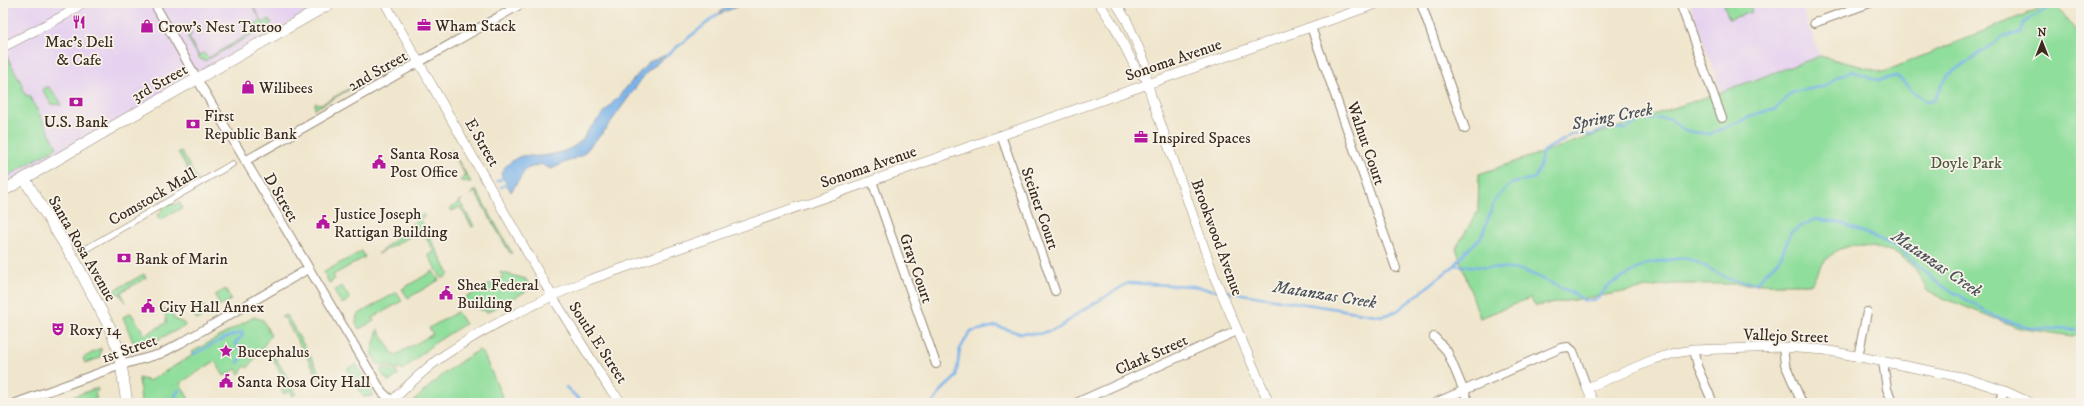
<svg xmlns="http://www.w3.org/2000/svg" width="2084" height="406" viewBox="0 0 2084 406" font-family="'IM FELL DW Pica',serif">
  <style>
    .built { fill: #e6d2f0 }
    .green { fill: #90de9c; stroke: #66845d }
    .water { fill: #7ab3ea; stroke: #5a6e84 }
    .lines { fill: none; stroke-linecap: round; stroke-linejoin: round }
    .stream { stroke: #7ab3ea; stroke-width: 2.5 }
    .pedestrian-casing { stroke: #968876; stroke-width: 7 }
    .minor-casing { stroke: #968876; stroke-width: 10 }
    .tertiary-casing { stroke: #968876; stroke-width: 10 }
    .secondary-casing { stroke: #968876; stroke-width: 12 }
    .pedestrian { stroke: #fff; stroke-width: 5.5 }
    .minor { stroke: #fff; stroke-width: 8 }
    .tertiary { stroke: #fff; stroke-width: 9 }
    .secondary { stroke: #fff; stroke-width: 11 }
    .labels { text-anchor: middle; stroke-width: 3.5; stroke-linejoin: round; paint-order: stroke }
    .poi-label { font-size: 16px; fill: #3b2a1e; stroke: #f7f3e8; text-anchor: start }
    .street-label { font-size: 16px; fill: #3b2a1e; stroke: #f7f3e8 }
    .park-label { font-size: 16px; fill: #50573e; stroke: #f7f3e8 }
    .water-label { font-size: 17px; font-style: italic; fill: #4e535b; stroke: #f7f3e8 }
  </style>
  <rect width="100%" height="100%" fill="#f7f3e8"/>
  <filter id="ink" filterUnits="userSpaceOnUse"><feTurbulence type="fractalNoise" baseFrequency=".025" numOctaves="2"/><feDisplacementMap in="SourceGraphic" scale="8" xChannelSelector="R" yChannelSelector="G"/><feConvolveMatrix kernelMatrix="1 2 1 2 8 2 1 2 1" color-interpolation-filters="sRGB"/></filter>
  <filter id="wash" filterUnits="userSpaceOnUse"><feTurbulence type="fractalNoise" baseFrequency=".012" numOctaves="4" result="noise"/><feDisplacementMap in="SourceGraphic" scale="16" xChannelSelector="R" yChannelSelector="G"/><feGaussianBlur stdDeviation="0.9" result="paint"/><feColorMatrix in="noise" values="0 0 0 0 0 0 0 0 0 0 0 0 0 0 0 0 0 1.4 0 .05"/><feComposite in="paint" operator="in"/></filter>
  <g filter="url(#wash)">
    <rect width="100%" height="100%" fill="#f0e6cd"/>
    <path class="built" d="M3 3H323L3 187Z
      M1690 3H1800L1820 56 1721 92Z"/>
    <path class="green" d="M251 3 263 23 269 19 272 23 205 61 200 59 187 37 193 33 189 37 199 56 204 53 208 58 258 29 255 24 261 20Z
      M1730 3H1749L1752 12 1729 19 1724 5Z
      M2053 3H2055L2081 38V333L2072 336 2019 328 1928 292 1914 266 1895 252 1871 247 1853 245 1837 250 1824 262 1811 284H1673L1536 306 1530 298 1480 318 1456 248 1478 211 1479 174 1721 92 1820 56 1883 72Z
      M6 55 23 86 22 89 26 96 29 95 57 147 3 179V56Z
      M391 58 398 59 397 62 315 109V103L322 104 394 63Z
      M46 87H49L60 101 61 105 51 104 42 89Z
      M451 149 471 182H469L460 181 465 175Z
      M181 151 198 181 194 180 178 152Z
      M476 190 512 253H510L475 192 470 195Z
      M462 199 460 202 474 226 472 227 460 207 452 211 450 209Z
      M172 202 174 205 179 202 182 208 160 220 157 215 162 212 161 209Z
      M423 214 425 216 420 219 449 274 442 279 428 255 434 252 422 230 378 254Z
      M362 251 365 257 333 275 335 279 329 283 324 272Z
      M433 271 439 280 408 298 402 289Z
      M500 272 526 279 530 289 488 312 468 306 465 298 503 277Z
      M144 274 146 278 121 292 126 303 119 293 112 296 113 291Z
      M342 286 350 299 342 304 334 291Z
      M226 289 231 300 220 306 215 295Z
      M397 292 402 301 372 318 374 321 359 329 356 323 357 315Z
      M202 303 208 314 197 320 190 309Z
      M167 309 172 312 174 319 184 323 185 326 157 340 155 339 138 346 133 342 123 317 131 313 145 335 166 323V317L163 310Z
      M457 312 465 324 433 344 403 370 376 364 372 351 378 329 394 356 433 334 429 328Z
      M284 315 287 316 324 380 321 382 284 317 281 318Z
      M254 317 263 320 271 335 248 368 245 366 239 374 236 369 224 376 215 361 180 383 191 403H141L139 378 149 381 193 355 192 352Z
      M101 348 100 358 85 363 83 358Z
      M479 350 484 355 505 403H412C433 382 453 365 479 350Z
      M274 355 296 393 293 396 290 391 284 394 278 383 284 379 271 356Z
      M356 364 372 392V396L363 397 347 369Z
      M381 368 396 371 398 375 392 380 388 381 380 371Z
      M97 388 98 390 95 394 97 398 87 403H71L72 397Z"/>
    <path class="water" d="M730 3H743L734 8 717 15Z
      M668 54 646 73 605 130 582 155 551 169 541 164 526 169 511 192 501 174C503 167 514 158 522 156 527 155 535 157 541 156 556 155 581 148 586 133L649 62Z"/>
    <g class="lines">
      <path class="stream" d="M666 56 718 14
        M497 181 506 177
        M501 187 509 183
        M1455 265 1466 251 1481 238 1495 200 1510 184 1535 178 1540 166 1542 153C1551 144 1563 143 1572 134L1592 135 1606 128 1626 129 1640 120 1669 118 1685 131 1710 134 1762 112 1774 110 1793 92 1826 86 1837 77 1852 71 1878 80 1897 76 1913 92 1928 102 1934 100 1948 75 2004 36 2021 33 2025 21 2058 3
        M1223 291 1382 316 1397 311 1455 265 1523 270 1573 293 1585 301 1597 299 1609 285 1648 263 1683 258 1695 261 1731 280 1756 283 1780 259 1791 232 1815 219 1842 223 1897 247 1939 284 1998 318 2031 328 2081 330
        M194 354 227 337 242 332 243 335 235 343 238 347
        M238 363 244 354 240 348
        M566 387 583 403
        M171 403 174 401 176 394 179 390
        M933 403 941 391 956 377 960 349 970 332 996 326 1019 333 1039 334 1059 328 1080 312 1128 283 1192 286 1218 291"/>
    </g>
  </g>
  <g filter="url(#ink)">
    <g class="lines">
      <g class="pedestrian-casing">
        <path id="pedestrian" d="M84 250 232 164"/>
      </g>
      <g class="minor-casing">
        <path id="minor" d="M154 3 197 79 382 392 392 401
          M1421 3 1465 129
          M1680 3 1722 118
          M1814 23 1870 3
          M1311 27 1396 268
          M1001 135 1055 291
          M245 161 523 3
          M872 181 936 364
          M1434 337 1447 351 1469 403
          M1783 347 1785 364 1802 403
          M1693 350 1697 366 1713 403
          M1858 357 1867 312
          M1883 362 1887 389 1893 403
          M16 403 121 365 160 354 181 343 308 269
          M1076 403 1237 331
          M1435 403 1561 348 1568 347 1573 351 1587 388
          M1999 403 2005 391"/>
      </g>
      <g class="tertiary-casing">
        <path id="tertiary" d="M385 3 552 296 609 388 622 403
          M1099 3 1115 27 1137 71 1146 78
          M1116 3 1127 21 1147 67 1146 78 1152 99 1214 276 1269 403
          M3 47 65 15 82 3
          M390 403C406 387 424 369 443 356 487 326 539 301 589 280L1379 3
          M1594 403 1587 388 1655 359 1675 353 1693 350 1783 347 1825 350 1966 378 2005 391 2031 403"/>
      </g>
      <g class="secondary-casing">
        <path id="secondary" d="M25 180 75 261 109 326 119 351 127 403
          M3 191 128 118 331 3"/>
      </g>
      <use href="#pedestrian" class="pedestrian"/>
      <use href="#minor" class="minor"/>
      <use href="#tertiary" class="tertiary"/>
      <use href="#secondary" class="secondary"/>
    </g>
  </g>
  <defs>
    <g id="restaurant-bare" transform="scale(1.08)"><path d="M-5-6h1v4h1v-4h1v4h1v-4h1v5L-1.5 .5V6h-2V.5L-5-1ZM5-6V6H3V1.5H1.5Q1.5-4 5-6Z" fill="#b5179e" stroke="#f7f3e8" stroke-width="2.5" paint-order="stroke"/></g>
    <g id="office-bare" transform="scale(1.08)"><path d="M-6-3h4V-5.5h4V-3h4V5H-6ZM-1-4.5V-3h2v-1.5ZM-6 0V1H6V0Z" fill="#b5179e" stroke="#f7f3e8" stroke-width="2.5" paint-order="stroke"/></g>
    <g id="shop-bare" transform="scale(1.08)"><path d="M-5-2.5h2.3a2.7 3.5 0 0 1 5.4 0H5L5.5 6h-11ZM-1.5-2.5h3a1.5 2.3 0 0 0-3 0Z" fill="#b5179e" stroke="#f7f3e8" stroke-width="2.5" paint-order="stroke"/></g>
    <g id="bank-bare" transform="scale(1.08)"><path d="M-6-4H6V4H-6ZM0-2.3a2.3 2.3 0 1 0 0 4.6a2.3 2.3 0 1 0 0-4.6Z" fill="#b5179e" stroke="#f7f3e8" stroke-width="2.5" paint-order="stroke"/></g>
    <g id="civic-bare" transform="scale(1.08)"><path d="M-.6-6.5H3V-4.5H.6V-3L4-1V1h2V6H-6V1h2V-1L-.6-3ZM-1.2 2.5V6h2.4V2.5Z" fill="#b5179e" stroke="#f7f3e8" stroke-width="2.5" paint-order="stroke"/></g>
    <g id="theatre-bare" transform="scale(1.08)"><path d="M-5-5.5Q0-4 5-5.5V0Q5 5 0 6Q-5 5-5 0ZM-3.3-2.5H-1v1.5H-3.3ZM1-2.5H3.3v1.5H1ZM-2.8 1Q0 5.5 2.8 1Z" fill="#b5179e" stroke="#f7f3e8" stroke-width="2.5" paint-order="stroke"/></g>
    <g id="sight-bare" transform="scale(1.08)"><path d="M0-6L1.8-2.2L6-1.7L2.9 1.2L3.7 5.4L0 3.3L-3.7 5.4L-2.9 1.2L-6-1.7L-1.8-2.2Z" fill="#b5179e" stroke="#f7f3e8" stroke-width="2.5" paint-order="stroke"/></g>
  </defs>
  <g fill-rule="evenodd">
    <use href="#restaurant-bare" x="79" y="22"/>
    <use href="#office-bare" x="424" y="25"/>
    <use href="#shop-bare" x="147" y="26"/>
    <use href="#shop-bare" x="248" y="87"/>
    <use href="#bank-bare" x="76" y="102"/>
    <use href="#bank-bare" x="193" y="124"/>
    <use href="#office-bare" x="1141" y="137"/>
    <use href="#civic-bare" x="379" y="162"/>
    <use href="#civic-bare" x="323" y="222"/>
    <use href="#bank-bare" x="124" y="258"/>
    <use href="#civic-bare" x="446" y="293"/>
    <use href="#civic-bare" x="148" y="306"/>
    <use href="#theatre-bare" x="58" y="329"/>
    <use href="#sight-bare" x="226" y="351"/>
    <use href="#civic-bare" x="226" y="381"/>
  </g>
  <g class="labels">
    <g class="poi-label">
      <text x="435" y="31">Wham Stack</text>
      <text x="158" y="32">Crow's Nest Tattoo</text>
      <text x="79" y="47" text-anchor="middle">Mac's Deli<tspan x="79" dy="18">&amp; Cafe</tspan></text>
      <text x="259" y="93">Wilibees</text>
      <text x="204" y="121">First<tspan x="204" dy="18">Republic Bank</tspan></text>
      <text x="76" y="127" text-anchor="middle">U.S. Bank</text>
      <text x="1152" y="143">Inspired Spaces</text>
      <text x="390" y="159">Santa Rosa<tspan x="390" dy="18">Post Office</tspan></text>
      <text x="334" y="219">Justice Joseph<tspan x="334" dy="18">Rattigan Building</tspan></text>
      <text x="135" y="264">Bank of Marin</text>
      <text x="457" y="290">Shea Federal<tspan x="457" dy="18">Building</tspan></text>
      <text x="159" y="312">City Hall Annex</text>
      <text x="69" y="335">Roxy 14</text>
      <text x="237" y="357">Bucephalus</text>
      <text x="237" y="387">Santa Rosa City Hall</text>
    </g>
    <g class="street-label">
      <text transform="translate(1173 59) rotate(-19)" y="6">Sonoma Avenue</text>
      <text transform="translate(377 70) rotate(-30)" y="6">2nd Street</text>
      <text transform="translate(159 82) rotate(-29)" y="6">3rd Street</text>
      <text transform="translate(483 142) rotate(60)" y="6">E Street</text>
      <text transform="translate(1367 143) rotate(71)" y="6">Walnut Court</text>
      <text transform="translate(868 166) rotate(-19)" y="6">Sonoma Avenue</text>
      <text transform="translate(152 196) rotate(-30)" y="6">Comstock Mall</text>
      <text transform="translate(282 197) rotate(60)" y="6">D Street</text>
      <text transform="translate(1041 208) rotate(71)" y="6">Steiner Court</text>
      <text transform="translate(1218 237) rotate(70)" y="6">Brookwood Avenue</text>
      <text transform="translate(83 248) rotate(60)" y="6">Santa Rosa Avenue</text>
      <text transform="translate(917 268) rotate(71)" y="6">Gray Court</text>
      <text transform="translate(1786 335) rotate(2)" y="6">Vallejo Street</text>
      <text transform="translate(599 342) rotate(57)" y="6">South E Street</text>
      <text transform="translate(129 348) rotate(-19)" y="6">1st Street</text>
      <text transform="translate(1151 354) rotate(-24)" y="6">Clark Street</text>
    </g>
    <g class="park-label">
      <text x="1966" y="168">Doyle Park</text>
    </g>
    <g class="water-label">
      <text transform="translate(1612 116) rotate(-11)" y="6">Spring Creek</text>
      <text transform="translate(1937 263) rotate(34)" y="6">Matanzas Creek</text>
      <text transform="translate(1325 294) rotate(9)" y="6">Matanzas Creek</text>
    </g>
  </g>
  <rect width="2084" height="406" fill="none" stroke="#f7f3e8" stroke-width="16"/>
  <g transform="translate(2042 42)" stroke="#f7f3e8" stroke-width="3" paint-order="stroke">
  <path d="M0-3L7 15L0 10L-7 15Z" fill="#3b2a1e"/>
  <text y="-6" font-size="11" font-weight="bold" text-anchor="middle" fill="#3b2a1e">N</text>
  </g>
</svg>
